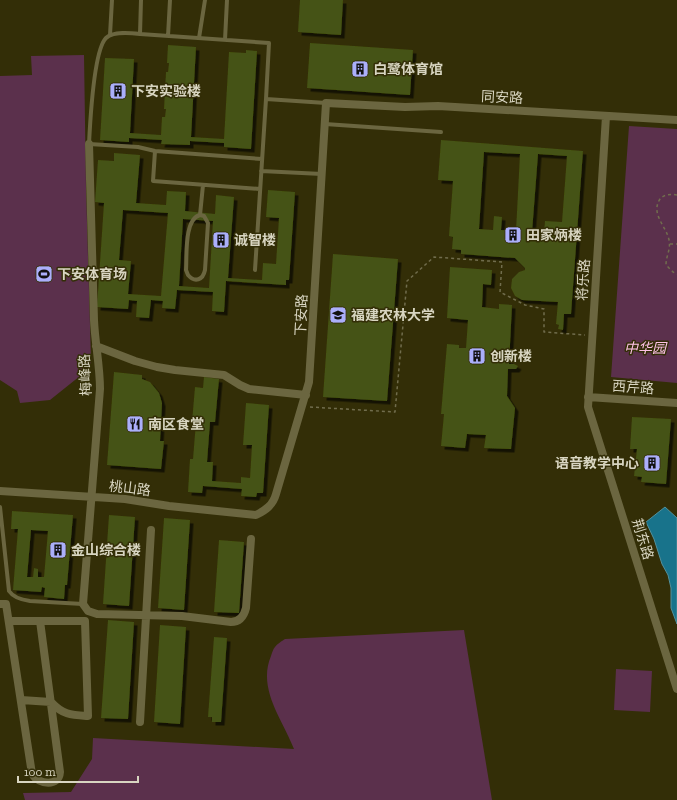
<svg xmlns="http://www.w3.org/2000/svg" width="677" height="800" viewBox="0 0 677 800" font-family="'Zilla Slab','Noto Sans SC',serif">
  <style>
    .green { fill: #5b304c }
    .water { fill: #18738b; stroke: #52909b }
    .building { fill: #455313; fill-rule: evenodd; filter: url(#shadow) }
    .lines { fill: none; stroke-linecap: round; stroke-linejoin: round }
    .path { stroke: #716d4d; stroke-width: 1.5; stroke-dasharray: 3 3; stroke-linecap: butt }
    .lane { stroke: #6b6640; stroke-width: 4 }
    .street { stroke: #6b6640; stroke-width: 8 }
    .labels { text-anchor: middle; stroke-width: 3; stroke-linejoin: round; paint-order: stroke }
    .poi-label { font-size: 14px; font-weight: bold; fill: #d8d5c1; stroke: #332e07; text-anchor: start }
    .street-label { font-size: 14px; fill: #d8d5c1; stroke: #332e07 }
    .park-label { font-size: 14px; font-style: italic; fill: #fdc1e6; stroke: #332e07 }
  </style>
  <defs>
    <filter id="shadow"><feDropShadow dx="3.5" dy="3.5" stdDeviation="0" flood-color="#0009"/></filter>
  </defs>
  <rect width="100%" height="100%" fill="#332e07"/>
  <path class="green" d="M84 55 86 188 91 360 90 368 50 400 20 403 17 391 0 380V76L32 75 31 56Z
    M629 126 677 129V383L611 377Z
    M464 630 492 800H25L23 793 71 792 92 759 93 738 294 749C283 720 257 689 271 656 272 653 273 649 275 647 277 644 282 641 285 639Z
    M616 669 652 671 650 712 614 710Z"/>
  <path class="water" d="M665 507 677 518V624L671 608V588L668 575 662 564 654 539 646 522Z"/>
  <path class="building" d="M300 0H343L341 35 298 32Z
    M310 43 413 50 410 95 307 88Z
    M168 45 196 47 191 137 224 139 229 52 246 53V50L257 51 251 149 224 147V143L190 141V145L161 144 162 140 129 138V142L100 140 105 58 134 59 130 133 161 135 162 117H165L166 109H164L166 72H168L169 63H167Z
    M441 140 583 151 571 314H564L563 330 558 329 559 325 556 324 558 302 522 300 515 296 511 288 512 279 519 272 525 270V268L515 258 461 254V250L452 249 453 237 449 236 453 181 438 180ZM484 152 520 154 516 231 501 230 502 217 494 216 493 230 479 229ZM538 154 567 156 562 222 545 221 544 233 532 232Z
    M114 153 140 155 136 203 166 205 167 191 186 192 185 211 215 214 216 195 234 197 228 278 262 280 263 263 276 264 279 218 266 217 268 190 295 192 289 280H286V285L226 281 224 312 212 311 213 292 177 290 175 309 162 308 163 301 151 300 149 318 136 317 137 301 129 300 128 309 97 307 104 203 95 202 98 160 114 161ZM123 210 168 213 161 296 128 294 131 261 119 260ZM183 219 213 221 209 288 179 286Z
    M333 254 398 259 387 401 323 397Z
    M450 267 492 270 491 285 483 284 482 307 499 309V304L512 305 509 364H514L518 366 516 369H508L507 396 515 408 511 449 484 448 486 435 467 434 465 448 441 446 444 414H441L447 344 459 345V348H466L468 320 447 318Z
    M114 372 142 375V379L150 382 159 393 162 403 160 441H164L161 469 107 465Z
    M204 377 219 379 215 422H210L207 462H213L212 481 241 483V477L250 478 252 445H243L246 403 269 405 263 493H257L256 497 241 496 242 489 203 486 202 493 188 492 190 459H193L196 422H192L195 387 203 388Z
    M632 417 671 419 666 484 641 482 642 477 634 476 637 449H630Z
    M12 511 73 515 67 585H65L64 599 44 597 45 588 42 587 41 592 13 590 18 529H11ZM31 530 48 531 44 577H38V569L34 568 33 577H27Z
    M109 515 135 517 129 606 103 604Z
    M164 518 190 520 184 610 158 608Z
    M219 540 244 542 239 613 214 612Z
    M108 620 134 622 128 719 101 718Z
    M160 625 186 627 180 724 154 722Z
    M214 637 227 638 221 722H212V717H208Z"/>
  <g class="lines">
    <path class="path" d="M677 195C671 194 664 194 660 199 650 214 667 227 669 240 671 249 666 256 666 265L673 272 677 274
      M670 244H677
      M310 407 395 412 407 281 434 257 502 262 500 292 525 305 544 309V332L585 335"/>
    <path class="lane" d="M140 34 141 0
      M110 35 112 0
      M168 36 170 0
      M199 38 205 0
      M225 40 227 0
      M325 124 441 132
      M155 151 153 181 260 189
      M262 159 155 151 138 147 89 144C90 124 94 50 106 38 113 31 131 33 140 34L269 43 266 99
      M261 171 322 174
      M200 215 204 216 208 223 205 270C203 280 195 283 188 275L186 270C187 256 184 219 200 215Z
      M200 215 203 185
      M255 270 266 99 326 103
      M0 507 9 591C13 597 22 600 30 601L83 604"/>
    <path class="street" d="M606 116 588 407 677 689
      M89 144 94 320C95 343 100 366 100 389L83 604 88 611 97 614 182 616 231 622C240 622 244 616 246 608L251 539
      M96 346 135 361 157 367 175 370 224 375 240 385 249 389 306 395
      M588 397 677 403
      M0 491 125 499 169 506 256 515C266 510 273 505 276 494L309 382 326 103 405 107 438 106 677 120
      M0 604H6L32 774C39 785 59 787 60 772L40 621
      M9 621H85L88 716C71 715 63 715 51 702L21 700
      M140 722 151 530"/>
  </g>
  <defs>
    <g id="building-square" transform="scale(0.9)"><rect x="-9" y="-9" width="18" height="18" rx="4" fill="#abaffb" stroke="#332e07"/><path d="M-4-6H4V6H1V3H-1V6H-4ZM-2.5-4.3h1.7v1.8h-1.7ZM.8-4.3h1.7v1.8H.8ZM-2.5-1h1.7V.8h-1.7ZM.8-1h1.7V.8H.8Z" fill="#111"/></g>
    <g id="stadium-square" transform="scale(0.9)"><rect x="-9" y="-9" width="18" height="18" rx="4" fill="#abaffb" stroke="#332e07"/><path d="M0-5a6.5 5 0 1 0 0 10a6.5 5 0 1 0 0-10ZM-3.5-1.8h7v3.6h-7Z" fill="#111"/></g>
    <g id="university-square" transform="scale(0.9)"><rect x="-9" y="-9" width="18" height="18" rx="4" fill="#abaffb" stroke="#332e07"/><path d="M0-5L7-2L0 1L-7-2ZM-4 1L0 2.5L4 1V4Q0 6-4 4Z" fill="#111"/></g>
    <g id="restaurant-square" transform="scale(0.9)"><rect x="-9" y="-9" width="18" height="18" rx="4" fill="#abaffb" stroke="#332e07"/><path d="M-5-6h1v4h1v-4h1v4h1v-4h1v5L-1.5 .5V6h-2V.5L-5-1ZM5-6V6H3V1.5H1.5Q1.5-4 5-6Z" fill="#111"/></g>
  </defs>
  <g fill-rule="evenodd">
    <use href="#building-square" x="360" y="69"/>
    <use href="#building-square" x="118" y="91"/>
    <use href="#building-square" x="513" y="235"/>
    <use href="#building-square" x="221" y="240"/>
    <use href="#stadium-square" x="44" y="274"/>
    <use href="#university-square" x="338" y="315"/>
    <use href="#building-square" x="477" y="356"/>
    <use href="#restaurant-square" x="135" y="424"/>
    <use href="#building-square" x="652" y="463"/>
    <use href="#building-square" x="58" y="550"/>
  </g>
  <g class="labels">
    <g class="poi-label">
      <text x="373" y="74">白鹭体育馆</text>
      <text x="131" y="96">下安实验楼</text>
      <text x="526" y="240">田家炳楼</text>
      <text x="234" y="245">诚智楼</text>
      <text x="57" y="279">下安体育场</text>
      <text x="351" y="320">福建农林大学</text>
      <text x="490" y="361">创新楼</text>
      <text x="148" y="429">南区食堂</text>
      <text x="639" y="468" text-anchor="end">语音教学中心</text>
      <text x="71" y="555">金山综合楼</text>
    </g>
    <g class="street-label">
      <text transform="translate(502 97) rotate(3)" y="5">同安路</text>
      <text transform="translate(583 280) rotate(-86)" y="5">将乐路</text>
      <text transform="translate(301 315) rotate(-87)" y="5">下安路</text>
      <text transform="translate(85 375) rotate(-93)" y="5">梅峰路</text>
      <text transform="translate(633 387) rotate(4)" y="5">西芹路</text>
      <text transform="translate(130 488) rotate(7)" y="5">桃山路</text>
      <text transform="translate(643 539) rotate(73)" y="5">荆东路</text>
    </g>
    <g class="park-label">
      <text x="645" y="353">中华园</text>
    </g>
  </g>
  <path d="M18 776v6h120v-6" fill="none" stroke="#d8d5c1" stroke-width="2"/>
  <text x="24" y="776" font-size="12" fill="#d8d5c1" stroke="#332e07" stroke-width="3" paint-order="stroke">100 m</text>
</svg>
